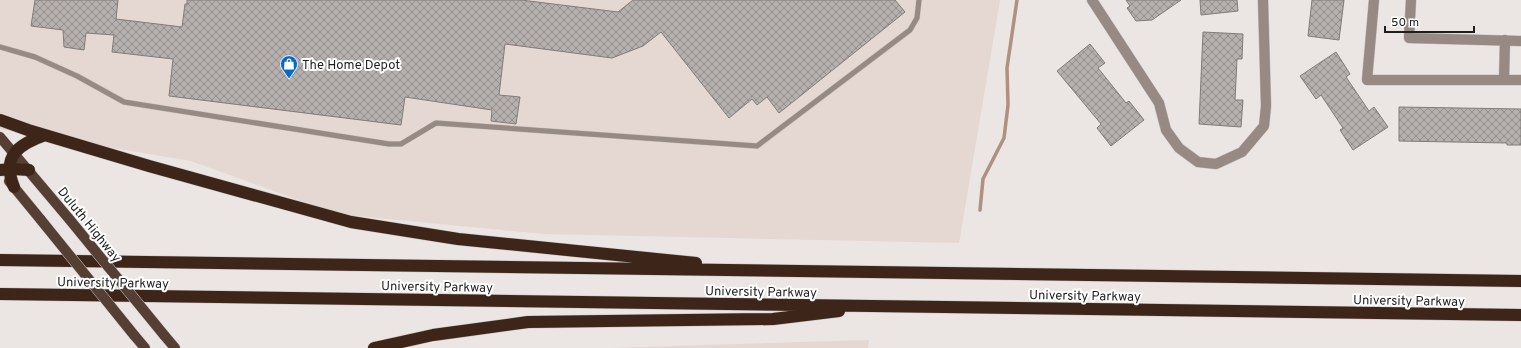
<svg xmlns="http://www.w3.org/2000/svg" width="1521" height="348" viewBox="0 0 1521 348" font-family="Overpass,sans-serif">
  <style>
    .built { fill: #e5d7d1 }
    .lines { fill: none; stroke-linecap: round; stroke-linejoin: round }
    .stream { stroke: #af9081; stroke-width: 3.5 }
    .building { fill: url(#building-cross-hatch); stroke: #817c7a }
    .lane-casing { stroke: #c6c1bf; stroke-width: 6 }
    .street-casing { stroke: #c6c1bf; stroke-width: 11 }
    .primary-casing { stroke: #c6c1bf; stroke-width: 11 }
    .highway-casing { stroke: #c6c1bf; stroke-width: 13 }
    .lane { stroke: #978983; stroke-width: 5 }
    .street { stroke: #978983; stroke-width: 10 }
    .primary { stroke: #553f34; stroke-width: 10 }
    .highway { stroke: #3e2519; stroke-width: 12 }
    .primary-bridge-casing { stroke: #c6c1bf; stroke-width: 11; stroke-linecap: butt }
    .primary-bridge { stroke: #553f34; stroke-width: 10 }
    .labels { text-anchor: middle; stroke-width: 4; stroke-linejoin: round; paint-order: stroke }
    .poi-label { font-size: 13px; fill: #201e1d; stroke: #fff; text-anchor: start }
    .street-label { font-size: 13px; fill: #201e1d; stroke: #fff }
  </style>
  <defs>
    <pattern id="building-cross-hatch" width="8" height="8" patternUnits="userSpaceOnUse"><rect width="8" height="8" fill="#b5b0ae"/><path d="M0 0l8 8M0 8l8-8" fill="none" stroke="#938f8d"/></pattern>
  </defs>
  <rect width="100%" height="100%" fill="#ebe5e3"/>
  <path class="built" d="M0 0H1000L959 243 545 234 337 214 191 161 0 129Z
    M869 340 868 348H610Z"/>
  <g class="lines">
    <path class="stream" d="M980 210 983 179 1004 138 1008 105 1007 68 1017 0"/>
  </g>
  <path class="building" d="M35 0H118L116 19 182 27 185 4H187V0H521L618 12 633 0H895L905 12 779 113 767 97 757 105 752 99 729 118 661 32 643 46 612 58 505 44 499 95 520 97 516 124 491 121 492 110 405 97 401 125 169 96 173 59 112 52 114 35 86 33 84 50 64 47 63 30 31 26Z
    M1126 0H1181L1152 20 1136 21 1127 8 1130 6Z
    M1200 0H1237L1238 11 1201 15Z
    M1312 0H1344L1339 40 1308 36Z
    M1203 32 1243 34 1242 59H1237L1235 100H1243L1241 127 1199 124Z
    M1090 44 1105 63 1098 68 1126 103 1129 101 1144 120 1111 146 1097 128 1101 124 1057 71Z
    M1336 52 1350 74 1346 77 1369 111 1374 107 1388 127 1353 150 1340 130 1343 128 1321 95 1316 99 1300 76Z
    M1399 107 1521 109V145H1507V143L1399 141Z"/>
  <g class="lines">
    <g class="lane-casing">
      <path id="lane" d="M0 47 35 57 77 76 124 102 389 144H401L436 123 757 146 910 30 917 18 919 0"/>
    </g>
    <g class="street-casing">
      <path id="street" d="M1092 0 1159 103 1166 130 1179 148 1198 162 1216 164 1242 152 1264 126 1266 106 1263 0
        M1374 0 1367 80H1521
        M1411 0 1409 38 1521 41
        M1504 80 1505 40"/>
    </g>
    <g class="primary-casing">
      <path id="primary" d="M0 137 70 220
        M9 181 41 220
        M134 335 145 348
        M164 335 175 348"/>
    </g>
    <g class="highway-casing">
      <path id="highway" d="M0 120 28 130 149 166 351 222 458 239 696 263
        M0 170 14 169 29 170
        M14 187C1 156 19 144 45 135
        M0 260 1521 281
        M0 294 1521 315
        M374 348 433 335 528 322 773 319 839 311"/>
    </g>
    <use href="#lane" class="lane"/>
    <use href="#street" class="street"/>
    <use href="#primary" class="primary"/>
    <use href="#highway" class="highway"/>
    <g class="primary-bridge-casing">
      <path id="primary-bridge" d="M41 220 134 335
        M70 220 164 335"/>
    </g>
    <use href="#primary-bridge" class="primary-bridge"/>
  </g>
  <defs>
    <g id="shop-pin" transform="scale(0.9)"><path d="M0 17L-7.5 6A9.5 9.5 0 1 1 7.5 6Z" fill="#0269d1" stroke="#fff"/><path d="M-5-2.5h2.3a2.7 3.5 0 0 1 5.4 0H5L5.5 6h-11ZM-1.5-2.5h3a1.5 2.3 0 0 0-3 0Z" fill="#fff"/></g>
  </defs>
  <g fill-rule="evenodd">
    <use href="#shop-pin" x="289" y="64"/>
  </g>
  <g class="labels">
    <g class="poi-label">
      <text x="302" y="69">The Home Depot</text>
    </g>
    <g class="street-label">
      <text transform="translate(90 224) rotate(51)" y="5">Duluth Highway</text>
      <text transform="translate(113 282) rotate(1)" y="5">University Parkway</text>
      <text transform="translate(437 286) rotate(1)" y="5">University Parkway</text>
      <text transform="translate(761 291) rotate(1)" y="5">University Parkway</text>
      <text transform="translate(1085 295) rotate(1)" y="5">University Parkway</text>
      <text transform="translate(1409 300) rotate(1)" y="5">University Parkway</text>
    </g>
  </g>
  <path d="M1385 26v6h89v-6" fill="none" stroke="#201e1d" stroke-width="2"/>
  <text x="1391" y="26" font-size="12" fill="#201e1d" stroke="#ffffff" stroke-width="3" paint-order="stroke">50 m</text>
</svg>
